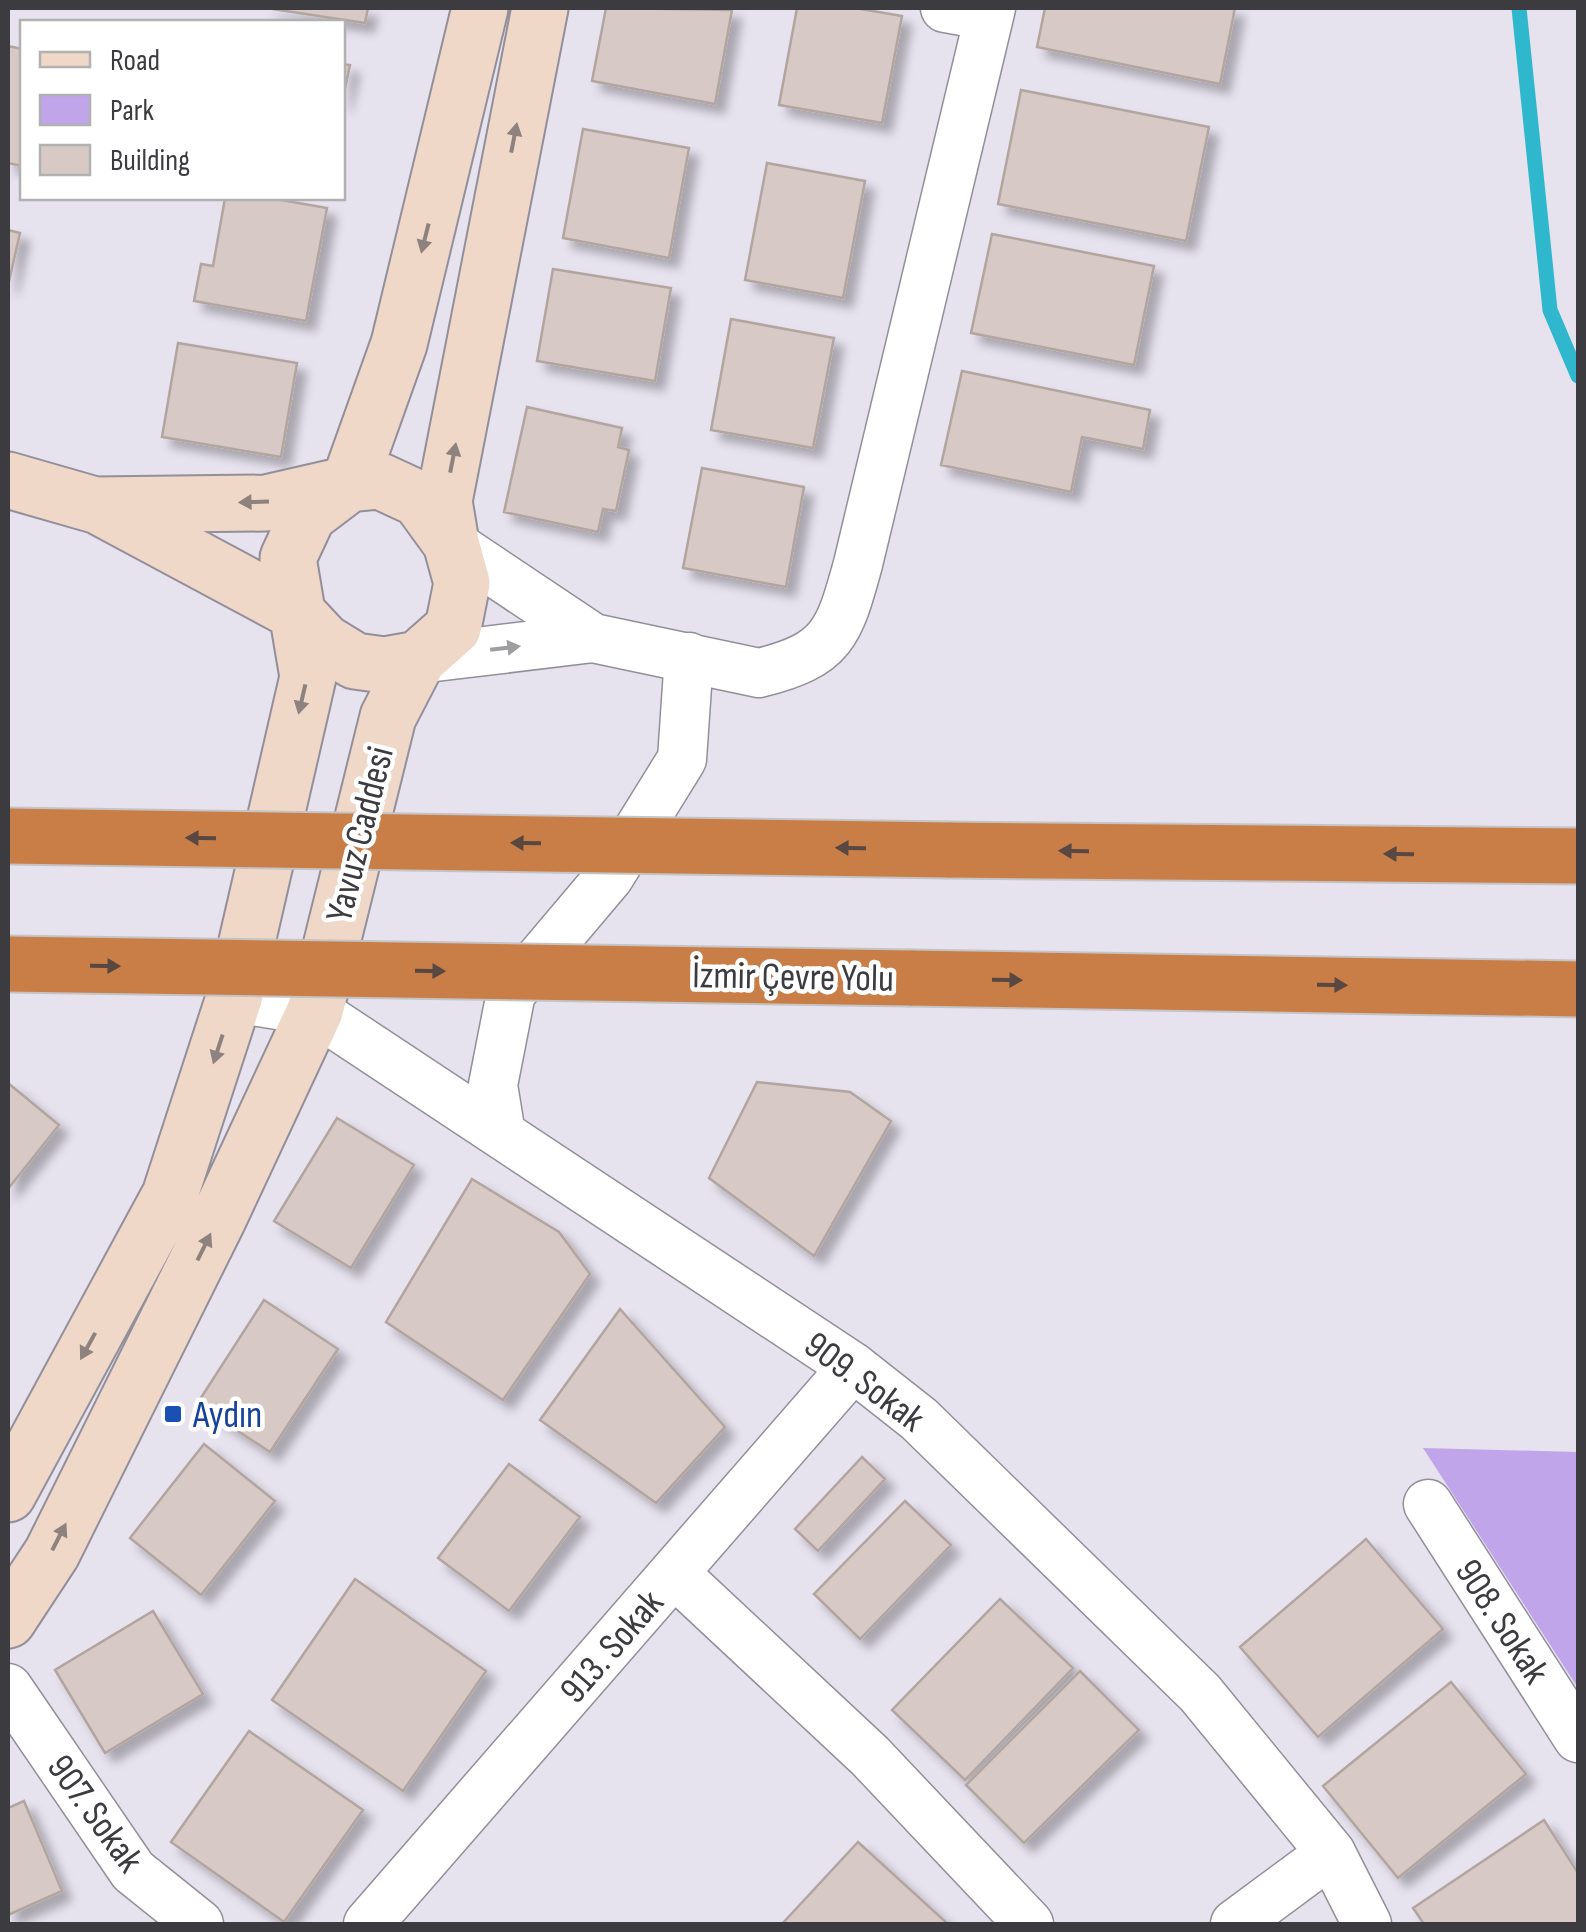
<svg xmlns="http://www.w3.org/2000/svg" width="1586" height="1932" viewBox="0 0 1586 1932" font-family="'Sofia Sans Condensed',sans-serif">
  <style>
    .green { fill: #c1a5ea }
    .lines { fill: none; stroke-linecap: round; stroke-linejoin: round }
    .stream { stroke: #2fb7cd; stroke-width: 15 }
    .building { fill: #d7c9c5; stroke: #b2a5a0; stroke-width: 2.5; filter: url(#shadow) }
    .street-casing { stroke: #938f9a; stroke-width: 51 }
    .secondary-casing { stroke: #938f9a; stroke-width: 59 }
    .highway-casing { stroke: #c4c4c5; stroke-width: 59 }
    .street { stroke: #fff; stroke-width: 48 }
    .secondary { stroke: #efd8c8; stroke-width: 55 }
    .highway { stroke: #ca7e47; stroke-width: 55 }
    .highway-bridge-casing { stroke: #c4c4c5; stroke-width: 59; stroke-linecap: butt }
    .highway-bridge { stroke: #ca7e47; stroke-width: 55 }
    .oneway { fill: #8d827d }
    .oneway2 { fill: #9e9d9f }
    .oneway3 { fill: #584841 }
    .transit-dot { fill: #1a4fb4; stroke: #fff; stroke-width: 4 }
    .labels { text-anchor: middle; stroke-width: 9; stroke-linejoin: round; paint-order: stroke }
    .street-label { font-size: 38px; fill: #3c3b3f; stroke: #fff }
    .transit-label { font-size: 38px; fill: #164399; stroke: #fff; text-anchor: start }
  </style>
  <defs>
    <filter id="shadow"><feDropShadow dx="9" dy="9" stdDeviation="5" flood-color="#0004"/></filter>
  </defs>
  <rect width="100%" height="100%" fill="#e6e2ee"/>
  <path class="green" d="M1423 1448 1578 1452V1688Z"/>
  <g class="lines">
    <path class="stream" d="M1519 8 1550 310 1578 376"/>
  </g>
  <path class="building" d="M266 8H368L365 23Z
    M606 8 732 10 715 104 592 81Z
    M797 8H855L902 16 882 123 779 105Z
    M1045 8H1235L1220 84 1037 47Z
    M8 46 22 49V166L8 163Z
    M342 64 350 65 342 103Z
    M1021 90 1209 127 1186 241 998 204Z
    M583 129 689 148 669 258 563 238Z
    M767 163 865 181 843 298 745 280Z
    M225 198H270L327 208 306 321 194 301 201 264 213 266Z
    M8 230 20 233 8 286Z
    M992 234 1154 266 1134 365 971 333Z
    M553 269 671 288 655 381 537 361Z
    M731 319 834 338 813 448 711 430Z
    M178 343 297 363 281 457 162 437Z
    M962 371 1150 410 1143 449 1082 437 1071 492 941 465Z
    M527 407 622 428 618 447 629 450 616 511 603 509 598 532 504 512Z
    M702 468 804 487 786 587 683 568Z
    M757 1082 850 1092 891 1121 814 1256 709 1178Z
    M8 1083 59 1125 8 1189Z
    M337 1118 414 1165 351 1268 274 1221Z
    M472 1179 559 1232 590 1274 503 1400 386 1322Z
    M264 1300 338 1349 270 1452 197 1404Z
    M620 1309 725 1427 656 1503 540 1420Z
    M204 1444 275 1501 201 1595 130 1538Z
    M862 1457 885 1479 818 1551 795 1529Z
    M509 1464 580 1517 509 1611 438 1558Z
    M905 1501 951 1545 860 1639 814 1594Z
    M1366 1539 1443 1629 1318 1737 1240 1647Z
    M355 1579 486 1671 403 1791 272 1700Z
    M1000 1599 1073 1668 965 1780 892 1710Z
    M153 1611 203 1694 105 1753 55 1670Z
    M1080 1671 1139 1730 1024 1843 966 1785Z
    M1451 1682 1526 1774 1398 1878 1323 1786Z
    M249 1731 363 1810 284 1922 171 1842Z
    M24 1801 62 1891 8 1915V1808Z
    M1544 1820 1578 1873V1924H1424L1413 1908Z
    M858 1842 948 1924H782Z"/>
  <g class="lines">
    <g class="street-casing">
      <path id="street" d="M945 8 989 16
        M451 543 593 638 759 673C833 655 839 633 858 564L991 8
        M418 659 593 638
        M234 998 315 1011 853 1367 919 1419 1200 1693 1331 1853 1367 1924
        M501 1134 493 1085 511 993 609 877 682 759 689 657
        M1428 1504 1578 1738
        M674 1573 870 1756 1029 1924
        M8 1688 133 1871 199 1924
        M368 1924 853 1367
        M1235 1924 1331 1853"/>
    </g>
    <g class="secondary-casing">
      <path id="secondary" d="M8 480 95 505 266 503 349 484 380 481 419 499 451 543
        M102 508 296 612 324 642 355 661 384 665 418 659
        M8 1494 170 1195 234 998 308 677 288 558 308 515 349 484 399 344 480 8
        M8 1620 52 1553 219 1217 315 1011 388 717 418 659 453 628 462 583 451 543 444 501 540 8"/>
    </g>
    <g class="highway-casing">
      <path id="highway" d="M948 850 1578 856
        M910 978 1578 989"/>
    </g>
    <use href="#street" class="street"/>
    <use href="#secondary" class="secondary"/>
    <use href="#highway" class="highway"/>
    <g class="highway-bridge-casing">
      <path id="highway-bridge" d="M8 836 948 850
        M8 964 910 978"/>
    </g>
    <use href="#highway-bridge" class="highway-bridge"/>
  </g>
  <defs><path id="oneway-solid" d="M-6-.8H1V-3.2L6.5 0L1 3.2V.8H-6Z" transform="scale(2.5)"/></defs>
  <g class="oneway">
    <use href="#oneway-solid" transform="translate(514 138) rotate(-79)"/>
    <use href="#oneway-solid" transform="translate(425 238) rotate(104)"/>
    <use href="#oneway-solid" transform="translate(453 458) rotate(-79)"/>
    <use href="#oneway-solid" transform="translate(254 502) rotate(178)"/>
    <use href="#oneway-solid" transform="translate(302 699) rotate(103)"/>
    <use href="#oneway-solid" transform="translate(218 1049) rotate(108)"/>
    <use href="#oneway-solid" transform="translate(204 1247) rotate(-64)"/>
    <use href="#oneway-solid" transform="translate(88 1346) rotate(119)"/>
    <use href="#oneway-solid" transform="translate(59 1537) rotate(-63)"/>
  </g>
  <use class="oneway2" href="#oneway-solid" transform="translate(505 648) rotate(-7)"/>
  <g class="oneway3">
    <use href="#oneway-solid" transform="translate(201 838) rotate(-179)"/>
    <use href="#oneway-solid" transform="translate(526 843) rotate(-179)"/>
    <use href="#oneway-solid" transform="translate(851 848) rotate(-179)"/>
    <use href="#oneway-solid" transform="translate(1074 851) rotate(-179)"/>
    <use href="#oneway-solid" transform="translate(1399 854) rotate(-179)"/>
    <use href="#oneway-solid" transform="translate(105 966) rotate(1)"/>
    <use href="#oneway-solid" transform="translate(430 971) rotate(1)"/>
    <use href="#oneway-solid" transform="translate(1007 980) rotate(1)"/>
    <use href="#oneway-solid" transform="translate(1332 985) rotate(1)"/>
  </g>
  <rect class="transit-dot" x="163" y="1404" width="20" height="20" rx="5"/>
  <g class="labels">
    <g class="street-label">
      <text transform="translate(359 834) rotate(-76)" y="13">Yavuz Caddesi</text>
      <text transform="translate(793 976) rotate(1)" y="13">İzmir Çevre Yolu</text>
      <text transform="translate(865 1381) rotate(37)" y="13">909. Sokak</text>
      <text transform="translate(1503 1621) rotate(57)" y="13">908. Sokak</text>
      <text transform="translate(611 1646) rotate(-49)" y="13">913. Sokak</text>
      <text transform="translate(96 1813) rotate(54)" y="13">907. Sokak</text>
    </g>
    <g class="transit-label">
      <text x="193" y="1427">Aydın</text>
    </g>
  </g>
  <rect width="1586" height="1932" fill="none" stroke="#3c3b3f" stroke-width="20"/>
  <rect x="20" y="20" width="325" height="180" fill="#ffffff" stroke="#b1b1b2" stroke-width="2.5"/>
  <rect x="40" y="52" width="50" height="15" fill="#efd8c8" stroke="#b1b1b2" stroke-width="2.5"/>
  <text x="110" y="70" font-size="30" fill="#3c3b3f">Road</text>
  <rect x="40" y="95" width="50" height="30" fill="#c1a5ea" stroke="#b1b1b2" stroke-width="2.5"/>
  <text x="110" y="120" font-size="30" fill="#3c3b3f">Park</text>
  <rect x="40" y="145" width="50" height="30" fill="#d7c9c5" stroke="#b1b1b2" stroke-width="2.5"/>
  <text x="110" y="170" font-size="30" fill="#3c3b3f">Building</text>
</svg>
